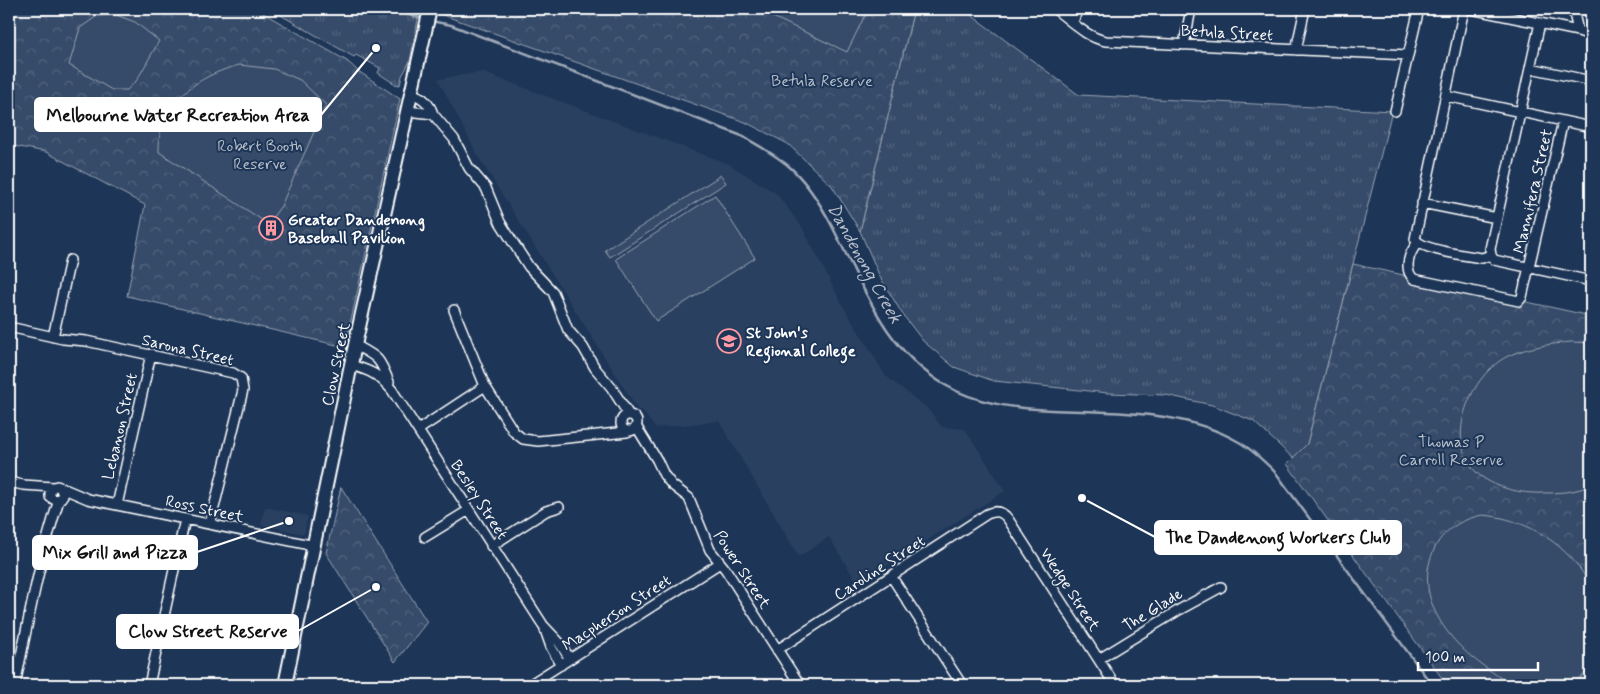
<svg xmlns="http://www.w3.org/2000/svg" width="1600" height="694" viewBox="0 0 1600 694" font-family="Mynerve,sans-serif">
  <style>
    .built { fill: #2a4161 }
    .grass { fill: url(#grass-tufts); stroke: #9aa5b4 }
    .forest { fill: url(#forest-crowns); stroke: #9aa5b4 }
    .pitch { fill: #364b69; stroke: #9aa5b4 }
    .lines { fill: none; stroke-linecap: round; stroke-linejoin: round }
    .stream { stroke: #a0aab8; stroke-width: 2.5 }
    .minor-casing { stroke: #fff; stroke-width: 12 }
    .secondary-casing { stroke: #fff; stroke-width: 16 }
    .minor { stroke: #1d3557; stroke-width: 9 }
    .secondary { stroke: #1d3557; stroke-width: 12 }
    .labels { text-anchor: middle; stroke-width: 4; stroke-linejoin: round; paint-order: stroke }
    .street-label { font-size: 16px; fill: #fff; stroke: #1d3557 }
    .park-label { font-size: 16px; fill: #b9c0ca; stroke: #1d3557 }
    .poi-label { font-size: 16px; font-weight: bold; fill: #fff; stroke: #1d3557; text-anchor: start }
    .water-label { font-size: 18px; font-style: italic; fill: #b8c0ca; stroke: #1d3557 }
    .leader { fill: none; stroke: #fff; stroke-width: 2 }
    .callout-dot { fill: #fff; stroke: #1d3557; stroke-width: 2 }
    .callout { fill: #fff; stroke: #fff; stroke-width: 2 }
    .callout-label { font-size: 18px; text-anchor: middle; font-weight: bold; fill: #111 }
  </style>
  <defs>
    <pattern id="grass-tufts" width="24" height="20" patternUnits="userSpaceOnUse" patternTransform="scale(1.25)"><rect width="24" height="20" fill="#364b69"/><path d="M3 7l-1-3M5 7V3M7 7l1-3M15 17l-1-3M17 17v-4M19 17l1-3" fill="none" stroke="#546680"/></pattern>
    <pattern id="forest-crowns" width="20" height="18" patternUnits="userSpaceOnUse" patternTransform="scale(1.25)"><rect width="20" height="18" fill="#364b69"/><path d="M2 6a3 3 0 1 1 6 0M12 15a3 3 0 1 1 6 0" fill="none" stroke="#546680"/></pattern>
  </defs>
  <rect width="100%" height="100%" fill="#1d3557"/>
  <filter id="ink" filterUnits="userSpaceOnUse"><feTurbulence type="fractalNoise" baseFrequency=".02" numOctaves="2"/><feDisplacementMap in="SourceGraphic" scale="10" xChannelSelector="R" yChannelSelector="G"/><feConvolveMatrix kernelMatrix="1 2 1 2 8 2 1 2 1" color-interpolation-filters="sRGB"/></filter>
  <g filter="url(#ink)">
    <path class="built" d="M482 72 729 164 777 194 802 227 843 306 886 376 927 408 942 427 965 429 1005 491 858 584 829 537 799 557 719 421 655 428 642 410H638L479 158 438 79Z
      M265 507 308 516 304 534 261 525Z"/>
    <path class="grass" d="M270 9H420L410 61 402 76 400 85 395 84 378 73 380 68 356 55 354 57Z
      M914 9H963L1079 95 1392 111 1307 444 1293 458 1253 421 1212 405 1166 395 1108 393 994 381 954 367 923 341 903 315 880 277 860 231Z"/>
    <path class="forest" d="M9 9H256L347 61 358 71 400 99 345 347 127 296 145 205 46 152 9 145Z
      M442 9H914L860 231 832 186 788 144 745 122 440 14Z
      M1353 264 1591 316V685H1447L1287 464 1307 444Z
      M341 487 427 622 395 662 326 553Z"/>
    <path class="pitch" d="M756 9H868L847 52Z
      M116 15 135 22 159 41 137 80 127 90H112L69 65 80 28 97 16Z
      M239 65 274 69 300 80 326 105 281 206 272 218 262 220 159 152C159 145 159 136 161 129 172 93 205 74 239 65Z
      M721 175 726 183 610 257 605 250Z
      M715 195 755 258 656 321 616 259Z
      M1571 342 1591 343V485C1577 492 1559 493 1543 493 1521 494 1493 488 1476 472 1443 439 1471 374 1508 356 1528 347 1550 344 1571 342Z
      M1482 515C1527 518 1571 546 1591 587V665C1580 684 1565 685 1545 685 1533 685 1520 687 1508 682 1501 679 1494 673 1488 669 1451 645 1413 599 1433 552 1442 530 1460 520 1482 515Z"/>
    <g class="lines">
      <path class="stream" d="M389 9 423 19
        M431 21 451 25 742 136C759 146 777 155 792 169 812 188 826 213 838 238 867 295 887 350 945 385 977 404 1015 408 1051 410 1114 413 1182 409 1239 442 1253 450 1265 462 1276 473L1432 685"/>
      <g class="minor-casing">
        <path id="minor" d="M1055 9C1070 20 1087 38 1106 41L1408 55
          M1464 9 1415 239C1422 250 1468 256 1482 258L1491 255
          M1471 9 1578 31 1591 35
          M1573 9 1578 31
          M1073 22 1078 9
          M1540 23 1490 249 1491 255 1494 260 1591 281
          M1184 45 1191 9
          M1296 50 1305 9
          M1531 68 1591 81
          M412 94C422 96 430 104 433 114L454 139 469 168 486 188 500 222 514 244 529 267 553 292 568 330 583 347 595 368 611 387 629 415
          M1446 96 1591 127
          M408 111 433 114
          M1395 111 1419 9
          M1422 203 1497 218
          M1418 243C1409 252 1403 270 1414 279L1519 301 1522 297 1563 121
          M454 310 485 386
          M9 327 63 339 86 341 233 373 241 378 243 390 210 524
          M53 337 70 260
          M355 345C379 358 379 357 389 382
          M351 365C371 371 378 374 392 390L543 625 559 642 570 659
          M621 423a8 8 0 1 1 16 0a8 8 0 1 1-16 0Z
          M636 426 657 460 664 475 672 485 689 498 710 550 726 570 800 685
          M418 430 485 386 514 432 523 439 538 441 627 432
          M9 482 23 485 53 487
          M61 489 63 495 61 498 55 500 50 497V490L53 487 57 486 88 499 315 546
          M117 505 151 354
          M425 537 469 510
          M491 546 546 511 559 507
          M891 576 962 685
          M545 630 551 647 561 665
          M777 650 987 514C996 510 1002 511 1008 519L1115 685
          M1099 659 1179 610 1221 587
          M15 685C28 623 39 560 59 500
          M149 685 185 519
          M529 685 720 563"/>
      </g>
      <g class="secondary-casing">
        <path id="secondary" d="M285 685 355 345 430 9"/>
      </g>
      <use href="#minor" class="minor"/>
      <use href="#secondary" class="secondary"/>
    </g>
  </g>
  <defs>
    <g id="building-ring" transform="scale(1.25)"><circle r="9.5" fill="#1d3557" stroke="#ff9aa2" stroke-width="1.5"/><path d="M-4-6H4V6H1V3H-1V6H-4ZM-2.5-4.3h1.7v1.8h-1.7ZM.8-4.3h1.7v1.8H.8ZM-2.5-1h1.7V.8h-1.7ZM.8-1h1.7V.8H.8Z" fill="#ff9aa2"/></g>
    <g id="school-ring" transform="scale(1.25)"><circle r="9.5" fill="#1d3557" stroke="#ff9aa2" stroke-width="1.5"/><path d="M0-5L7-2L0 1L-7-2ZM-4 1L0 2.5L4 1V4Q0 6-4 4Z" fill="#ff9aa2"/></g>
  </defs>
  <g fill-rule="evenodd">
    <use href="#building-ring" x="271" y="228"/>
    <use href="#school-ring" x="729" y="341"/>
  </g>
  <g class="labels">
    <g class="street-label">
      <text transform="translate(1227 32) rotate(3)" y="6">Betula Street</text>
      <text transform="translate(1532 191) rotate(-77)" y="6">Mannifera Street</text>
      <text transform="translate(188 349) rotate(13)" y="6">Sarona Street</text>
      <text transform="translate(335 364) rotate(-78)" y="6">Clow Street</text>
      <text transform="translate(119 426) rotate(-77)" y="6">Lebanon Street</text>
      <text transform="translate(480 499) rotate(57)" y="6">Besley Street</text>
      <text transform="translate(205 508) rotate(12)" y="6">Ross Street</text>
      <text transform="translate(879 567) rotate(-33)" y="6">Caroline Street</text>
      <text transform="translate(743 569) rotate(57)" y="6">Power Street</text>
      <text transform="translate(1071 589) rotate(57)" y="6">Wedge Street</text>
      <text transform="translate(1152 609) rotate(-32)" y="6">The Glade</text>
      <text transform="translate(616 612) rotate(-33)" y="6">Macpherson Street</text>
    </g>
    <g class="park-label">
      <text x="822" y="86">Betula Reserve</text>
      <text x="260" y="151">Robert Booth<tspan x="260" dy="18">Reserve</tspan></text>
      <text x="1451" y="447">Thomas P<tspan x="1451" dy="18">Carroll Reserve</tspan></text>
    </g>
    <g class="poi-label">
      <text x="288" y="225">Greater Dandenong<tspan x="288" dy="18">Baseball Pavilion</tspan></text>
      <text x="746" y="338">St John's<tspan x="746" dy="18">Regional College</tspan></text>
    </g>
    <g class="water-label">
      <text transform="translate(865 263) rotate(61)" y="6">Dandenong Creek</text>
    </g>
  </g>
  <path class="leader" d="M376 48L321 115M1082 498L1155 537M289 521L197 552M376 587L298 631"/>
  <g class="callout-dot">
    <circle cx="376" cy="48" r="5"/>
    <circle cx="1082" cy="498" r="5"/>
    <circle cx="289" cy="521" r="5"/>
    <circle cx="376" cy="587" r="5"/>
  </g>
  <g class="callout">
    <rect x="35" y="98" width="286" height="33" rx="5"/>
    <rect x="1155" y="521" width="246" height="33" rx="5"/>
    <rect x="33" y="536" width="164" height="33" rx="5"/>
    <rect x="117" y="615" width="181" height="33" rx="5"/>
  </g>
  <g class="callout-label">
    <text x="178" y="121">Melbourne Water Recreation Area</text>
    <text x="1278" y="543">The Dandenong Workers Club</text>
    <text x="115" y="558">Mix Grill and Pizza</text>
    <text x="208" y="637">Clow Street Reserve</text>
  </g>
  <rect width="1600" height="694" fill="none" stroke="#1d3557" stroke-width="30"/>
  <rect x="15" y="15" width="1570" height="664" fill="none" stroke="#fff" stroke-width="2" filter="url(#ink)"/>
  <path d="M1418 662v8h120v-8" fill="none" stroke="#ffffff" stroke-width="2.5"/>
  <text x="1425" y="662" font-size="15" fill="#ffffff" stroke="#1d3557" stroke-width="4" paint-order="stroke">100 m</text>
</svg>
